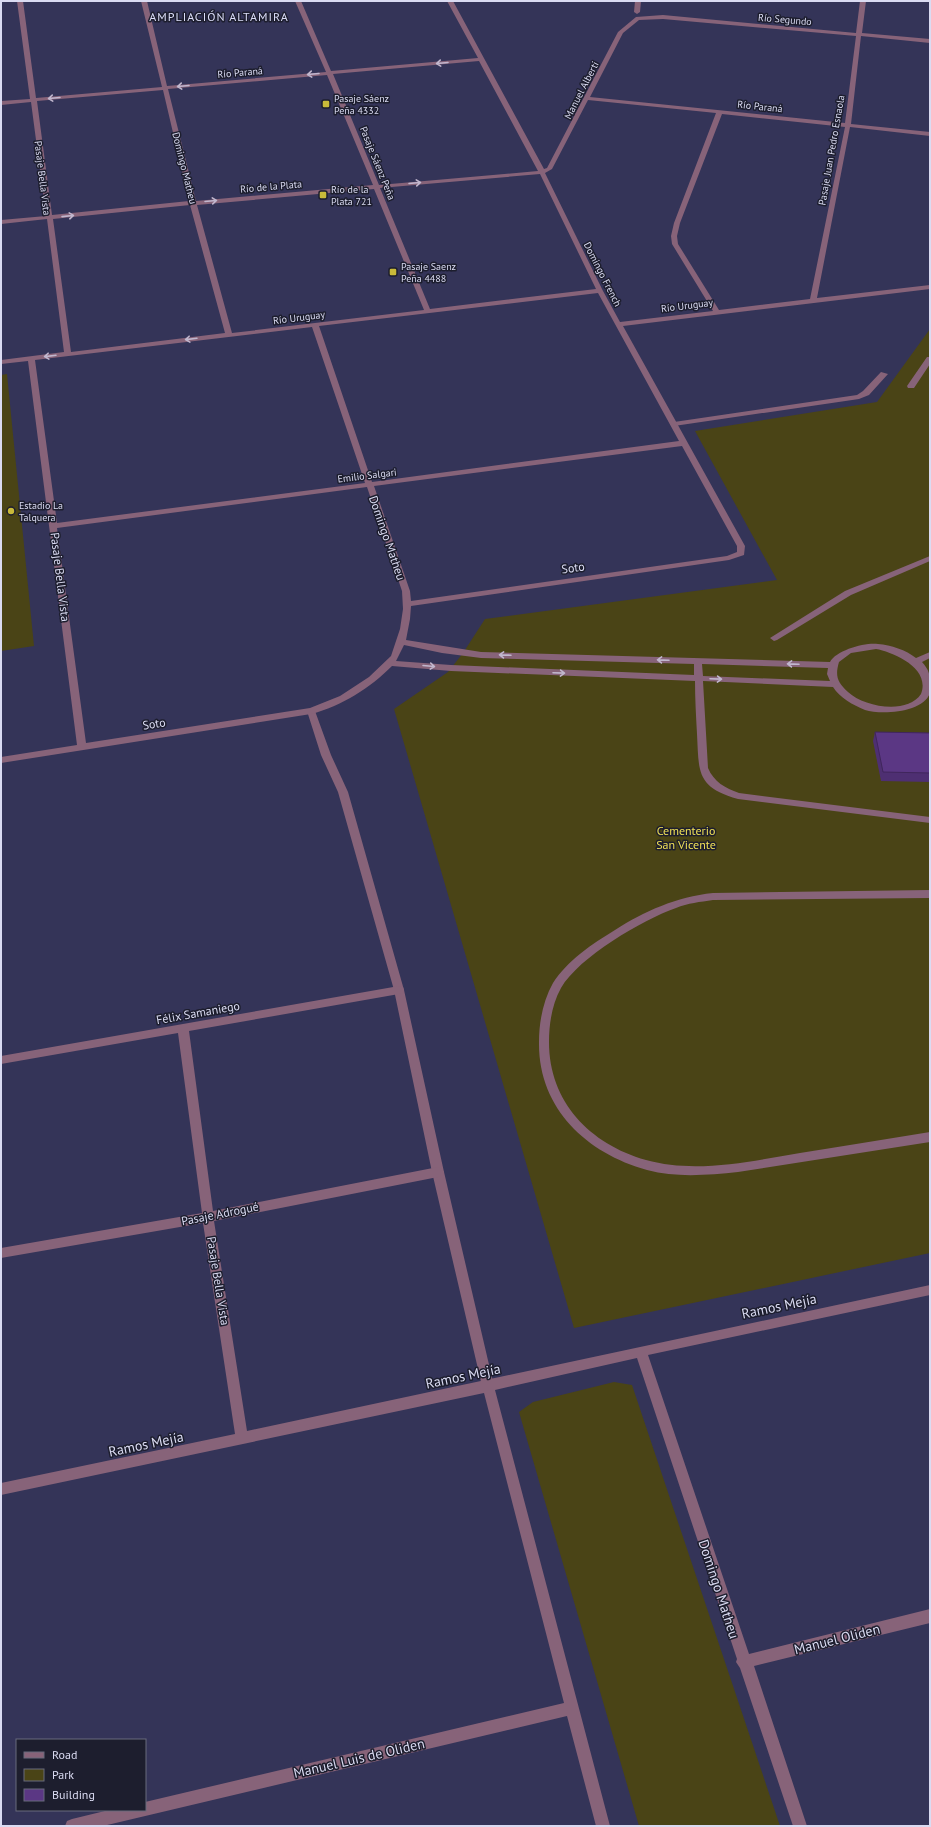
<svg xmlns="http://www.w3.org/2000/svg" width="931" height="1827" viewBox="0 0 931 1827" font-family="'PT Sans',sans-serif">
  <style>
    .green { fill: #4a4416 }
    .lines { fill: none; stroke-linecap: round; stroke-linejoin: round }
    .lane { fill: #876379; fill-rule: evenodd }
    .street { fill: #876379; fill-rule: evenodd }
    .wall { fill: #4e2f72 }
    .building { fill: #5b3784; stroke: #40265c }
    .oneway { stroke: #c1b7ce }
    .poi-dot { fill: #c9ba3a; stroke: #1d1e2e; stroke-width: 1.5 }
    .labels { text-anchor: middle; stroke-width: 3; stroke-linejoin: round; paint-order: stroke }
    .far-street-label { font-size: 10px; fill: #dadbf2; stroke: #1d1e2e }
    .far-poi-label { font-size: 10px; fill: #dadbf2; stroke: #1d1e2e; text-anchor: start }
    .far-quarter-label { font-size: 12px; letter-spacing: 1px; fill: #dcdef9; stroke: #1d1e2e }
    .street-label { font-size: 12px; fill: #dadbf2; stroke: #1d1e2e }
    .park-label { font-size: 12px; fill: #f0e056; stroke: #1d1e2e }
    .near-street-label { font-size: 14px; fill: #dadbf2; stroke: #1d1e2e }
  </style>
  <rect width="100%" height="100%" fill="#343458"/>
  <path class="green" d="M930 329V1253L574 1328 394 709 448 672 463 653 485 619 777 580 695 431 877 402Z
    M7 374 34 646 1 651V375Z
    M614 1382 632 1385 780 1826H639L519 1412 533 1402Z"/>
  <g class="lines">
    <path class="lane" d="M881 372 888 374 869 395 859 399 674 426 670 424 674 422 857 395 863 391Z
      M311 708 315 711 331 755 348 792 404 990 444 1172 494 1386 492 1390 488 1392 484 1390 482 1386 432 1172 394 990 338 792 321 755 307 711Z"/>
    <path class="street" d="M17 1H23L36 98 162 87 141 1H147L167 86 326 72 295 1H301L331 71 478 58 447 1H453L544 169 547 168 618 32 636 17 663 15 856 33 860 1H866L862 33 930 39V43L861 36 851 124 930 132V136L850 127 817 298 930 285V289L623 326 745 546 744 555 729 560 411 606 410 619 406 640 481 652 830 662C836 650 866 642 878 644 891 645 906 650 916 658L930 652V658L922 662C929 670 930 674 930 684 930 687 931 691 930 693 923 713 881 715 865 710 853 705 840 698 833 687L703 681 708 768C714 782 725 788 739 793L930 817V823L738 799C696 787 699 772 697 734 696 716 695 699 695 681L451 671 392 666C370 688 342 706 311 714L1 763V757L77 745 28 361 1 364V360L64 352 47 219 1 224V220L46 216 31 102 1 105V101L30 99ZM663 19 856 36 845 123 590 97 623 33 639 20ZM479 61 538 171 379 185 333 74ZM327 75 373 185 196 201 168 89ZM163 90 189 201 52 215 37 101ZM588 100 716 113 674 223 671 236 672 244 713 311 620 322 603 291 545 173 552 169ZM722 114 845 127 810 299 719 310 678 244 677 236 680 223ZM540 174 596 289 430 309 380 188ZM374 189 424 310 232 333 197 205ZM190 205 225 333 71 352 53 219ZM598 293 679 441 372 482 319 326ZM312 327 365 483 57 523 35 360ZM682 446 737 546V552L727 556 411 601 410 591 374 486ZM367 487 402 591 403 609 400 629 391 656 369 677 340 696 310 708 86 743 57 528ZM404 645 442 653 481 658 694 664V675L451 665 396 661ZM876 649C893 652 931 668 921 694 907 715 864 707 848 692 837 682 835 676 839 662L851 653ZM702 664 828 668 827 674 830 681 703 676Z
      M635 1H641L640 12 637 14 634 12Z
      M927 357H930V364L914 388H908L907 386Z
      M930 556V561L851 595 777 640 774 641 770 638 845 591Z
      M930 890V898L713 900C700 902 688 903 676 908 642 920 579 957 561 988 552 1004 549 1024 549 1042 549 1102 590 1144 646 1160 696 1174 751 1161 800 1153 844 1146 887 1139 930 1132V1142L738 1172C708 1175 677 1178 647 1170 586 1153 538 1108 539 1042 539 1022 543 1001 553 983 567 961 592 944 615 930 645 911 676 897 713 893Z
      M399 986 403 987 404 990 403 993 399 994 189 1031 213 1211 438 1167 442 1169 444 1172 442 1175 438 1177 214 1221 247 1431 930 1285V1295L648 1355 749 1654 930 1609V1623L754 1666 807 1826H793L740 1668 736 1662 737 1659 637 1358 495 1390 610 1826H596L567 1716 103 1826H65L67 1821 72 1819 109 1810H145V1802L564 1703 484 1393 1 1495V1483L235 1434 203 1223 1 1258V1248L202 1213 178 1033 1 1064V1056Z"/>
  </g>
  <path class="wall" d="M875 732 930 733V782L881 781 873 741Z"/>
  <path class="building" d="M875 732 930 733V773L883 772Z"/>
  <defs><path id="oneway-shaft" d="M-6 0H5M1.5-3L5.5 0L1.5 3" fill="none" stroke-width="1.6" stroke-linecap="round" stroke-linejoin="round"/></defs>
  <g class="oneway">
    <use href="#oneway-shaft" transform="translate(442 63) rotate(175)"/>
    <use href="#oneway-shaft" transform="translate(313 74) rotate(175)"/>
    <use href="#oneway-shaft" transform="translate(183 86) rotate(175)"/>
    <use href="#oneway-shaft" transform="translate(54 98) rotate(175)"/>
    <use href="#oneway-shaft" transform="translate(415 183) rotate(-5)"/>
    <use href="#oneway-shaft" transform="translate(211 201) rotate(-5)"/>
    <use href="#oneway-shaft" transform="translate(68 216) rotate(-6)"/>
    <use href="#oneway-shaft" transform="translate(191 339) rotate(173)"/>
    <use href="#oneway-shaft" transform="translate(50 356) rotate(173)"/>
    <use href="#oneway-shaft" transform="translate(505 655) rotate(-178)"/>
    <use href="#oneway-shaft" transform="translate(663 660) rotate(-178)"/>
    <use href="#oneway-shaft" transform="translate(793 664) rotate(-178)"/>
    <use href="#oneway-shaft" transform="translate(429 666) rotate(5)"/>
    <use href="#oneway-shaft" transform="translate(559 673) rotate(2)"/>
    <use href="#oneway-shaft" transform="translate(716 679) rotate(2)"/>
  </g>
  <g class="poi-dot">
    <rect x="322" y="100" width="8" height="8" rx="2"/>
    <rect x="319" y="191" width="8" height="8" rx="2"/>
    <rect x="389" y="268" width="8" height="8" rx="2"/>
    <circle cx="11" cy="511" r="4"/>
  </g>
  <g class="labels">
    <g class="far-street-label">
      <text transform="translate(785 19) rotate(5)" y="4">Río Segundo</text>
      <text transform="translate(240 72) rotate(-5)" y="4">Río Paraná</text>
      <text transform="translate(581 90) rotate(-63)" y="4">Manuel Alberti</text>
      <text transform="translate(760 106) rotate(6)" y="4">Río Paraná</text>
      <text transform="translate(831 150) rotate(-80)" y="4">Pasaje Juan Pedro Esnaola</text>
      <text transform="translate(378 163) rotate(68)" y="4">Pasaje Sáenz Peña</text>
      <text transform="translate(185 168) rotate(76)" y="4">Domingo Matheu</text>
      <text transform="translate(43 178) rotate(83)" y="4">Pasaje Bella Vista</text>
      <text transform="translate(271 186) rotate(-5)" y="4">Río de la Plata</text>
      <text transform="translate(603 274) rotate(63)" y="4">Domingo French</text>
      <text transform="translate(687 305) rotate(-7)" y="4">Río Uruguay</text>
      <text transform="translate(299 317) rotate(-7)" y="4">Río Uruguay</text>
      <text transform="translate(367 475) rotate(-7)" y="4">Emilio Salgari</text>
    </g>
    <g class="far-poi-label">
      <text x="334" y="102">Pasaje Sáenz<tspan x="334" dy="12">Peña 4332</tspan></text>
      <text x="331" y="193">Río de la<tspan x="331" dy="12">Plata 721</tspan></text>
      <text x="401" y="270">Pasaje Saenz<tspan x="401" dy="12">Peña 4488</tspan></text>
      <text x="19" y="509">Estadio La<tspan x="19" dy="12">Talquera</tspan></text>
    </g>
    <g class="far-quarter-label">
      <text x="219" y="21">AMPLIACIÓN ALTAMIRA</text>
    </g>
    <g class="street-label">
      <text transform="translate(387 538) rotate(71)" y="4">Domingo Matheu</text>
      <text transform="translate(573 568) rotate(-8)" y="4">Soto</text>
      <text transform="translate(60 577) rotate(83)" y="4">Pasaje Bella Vista</text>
      <text transform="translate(154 724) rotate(-9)" y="4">Soto</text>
      <text transform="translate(198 1013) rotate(-10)" y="4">Félix Samaniego</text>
      <text transform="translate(220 1214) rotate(-11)" y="4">Pasaje Adrogué</text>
      <text transform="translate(218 1281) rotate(81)" y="4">Pasaje Bella Vista</text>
    </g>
    <g class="park-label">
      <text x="686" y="835">Cementerio<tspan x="686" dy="14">San Vicente</tspan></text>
    </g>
    <g class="near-street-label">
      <text transform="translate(779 1306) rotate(-12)" y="5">Ramos Mejía</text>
      <text transform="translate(463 1376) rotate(-12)" y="5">Ramos Mejía</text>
      <text transform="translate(146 1444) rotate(-12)" y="5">Ramos Mejía</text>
      <text transform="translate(719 1589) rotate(72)" y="5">Domingo Matheu</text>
      <text transform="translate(837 1639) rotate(-14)" y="5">Manuel Oliden</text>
      <text transform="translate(359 1758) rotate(-13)" y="5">Manuel Luis de Oliden</text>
    </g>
  </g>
  <rect width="931" height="1827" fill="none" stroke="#dadbf2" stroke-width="4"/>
  <rect x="16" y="1739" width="130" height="72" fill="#1d1e2e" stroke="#696a7c"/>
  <rect x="24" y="1752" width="20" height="6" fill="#876379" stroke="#696a7c"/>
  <text x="52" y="1759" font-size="12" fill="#dadbf2">Road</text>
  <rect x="24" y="1769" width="20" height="12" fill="#4a4416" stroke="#696a7c"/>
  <text x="52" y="1779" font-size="12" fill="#dadbf2">Park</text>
  <rect x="24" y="1789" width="20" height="12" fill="#5b3784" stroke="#696a7c"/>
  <text x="52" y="1799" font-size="12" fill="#dadbf2">Building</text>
</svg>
